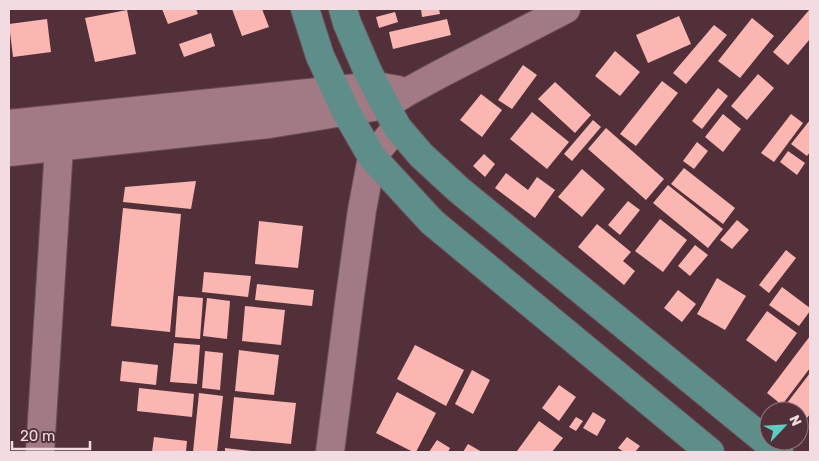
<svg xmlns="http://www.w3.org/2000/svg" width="819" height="461" viewBox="0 0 819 461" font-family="Rubik,sans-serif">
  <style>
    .building { fill: #fcb6b1 }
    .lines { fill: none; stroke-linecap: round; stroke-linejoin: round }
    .minor-casing { stroke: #6c4e56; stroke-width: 30 }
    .major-casing { stroke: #6c4e56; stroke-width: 30 }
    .minor { stroke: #a27a83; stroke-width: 28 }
    .major { stroke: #5e8e8a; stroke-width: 28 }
  </style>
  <rect width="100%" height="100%" fill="#523039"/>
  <path class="building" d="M162 9H196L198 14 168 24Z
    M232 9H262L269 27 242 36Z
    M421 9H439L440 14 422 17Z
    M810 9V39L788 65 773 52Z
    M127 10 136 54 95 62 85 18Z
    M395 12 398 22 379 28 376 17Z
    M679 16 691 44 648 63 636 35Z
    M752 18 774 36 740 78 718 61Z
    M47 19 51 52 13 57 9 24Z
    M447 19 451 35 393 49 389 32Z
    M714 25 727 35 686 84 673 73Z
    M211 33 215 46 184 57 179 44Z
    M615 51 640 72 620 96 595 76Z
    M523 65 537 75 512 109 498 100Z
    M758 74 774 88 747 120 731 106Z
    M662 81 678 93 636 146 620 134Z
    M555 82 591 115 575 133 538 99Z
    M718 88 728 96 702 129 692 121Z
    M481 94 502 110 482 137 460 120Z
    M532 112 569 142 547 169 510 139Z
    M723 114 741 129 723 152 705 137Z
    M791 114 803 123 774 162 761 153Z
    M593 120 601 127 572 161 564 154Z
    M810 120V152L807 156 791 144Z
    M606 128 664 179 646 200 588 149Z
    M697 142 708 151 694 169 683 161Z
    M788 151 805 163 797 175 780 162Z
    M484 154 495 164 485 177 473 166Z
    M684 168 735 208 723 224 671 184Z
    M582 169 605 189 582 217 558 197Z
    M506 173 528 190 537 177 555 190 535 218 495 188Z
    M196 181 191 209 123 202 125 187Z
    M668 185 723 229 708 248 653 203Z
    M628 201 640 210 620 235 608 225Z
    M123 208 181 214 170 332 111 326Z
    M660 219 687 240 663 272 635 251Z
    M737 220 749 230 732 249 720 240Z
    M259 221 303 226 298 268 255 264Z
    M597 224 631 252 623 261 635 271 624 285 578 247Z
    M695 245 708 255 690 276 678 266Z
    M786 250 796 258 769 293 759 285Z
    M204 272 251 276 248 297 202 292Z
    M717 278 746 296 725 330 697 314Z
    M257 284 314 290 312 306 255 300Z
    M782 287 810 308V311L799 326 769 305Z
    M678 290 696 304 682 322 664 308Z
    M178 296 203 298 200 339 175 337Z
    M207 298 230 301 227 339 203 336Z
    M245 306 285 310 281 345 242 341Z
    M767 311 797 333 776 362 746 340Z
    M810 336V368L782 405 767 393Z
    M174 343 200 345 197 384 170 382Z
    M415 345 464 370 446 406 397 379Z
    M239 350 279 355 274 395 235 391Z
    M205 351 223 353 220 390 202 388Z
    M122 361 158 365 156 385 120 381Z
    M472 370 490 380 473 414 455 404Z
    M810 373V414L804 422 799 419V411H789L784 407Z
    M559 385 576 397 559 421 542 408Z
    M139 388 194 394 192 417 137 411Z
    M397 392 436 413 416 452H413L376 433Z
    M199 393 223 396 217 452H193Z
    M234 397 296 403 291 444 230 438Z
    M593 412 606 420 597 436 583 428Z
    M576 417 583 421 576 431 569 427Z
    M539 421 563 438 552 452H518L517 451Z
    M154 437 187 441 186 452H152Z
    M627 437 640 446 635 452H624L618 448Z
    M437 440 450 448 448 452H429Z
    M468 444 482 452H463Z
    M225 448 251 451 250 452H225Z"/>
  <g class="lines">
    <g class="minor-casing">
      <path id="minor" d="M9 124 376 86 398 90
        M9 152 269 124 386 105 407 92 440 74 566 9
        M40 452 59 147
        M330 452 350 296 362 210 372 157 397 127"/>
    </g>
    <g class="major-casing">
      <path id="major" d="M305 9 320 56 346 112 372 157 432 222 710 452
        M343 9 347 23 368 72 397 127 421 155 459 190 779 452"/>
    </g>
    <use href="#minor" class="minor"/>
    <use href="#major" class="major"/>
  </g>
  <rect width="819" height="461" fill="none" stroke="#f3dce1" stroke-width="20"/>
  <g transform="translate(784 426) rotate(65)"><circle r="24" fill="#523039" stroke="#92757c"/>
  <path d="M0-4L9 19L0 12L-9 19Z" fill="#59cebe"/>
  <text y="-8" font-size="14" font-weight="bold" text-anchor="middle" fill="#f3dce1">N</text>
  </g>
  <path d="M12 441v8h78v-8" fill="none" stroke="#f3dce1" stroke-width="2.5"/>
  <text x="20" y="441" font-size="15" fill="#f3dce1" stroke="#523039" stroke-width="4" paint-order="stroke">20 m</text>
</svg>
